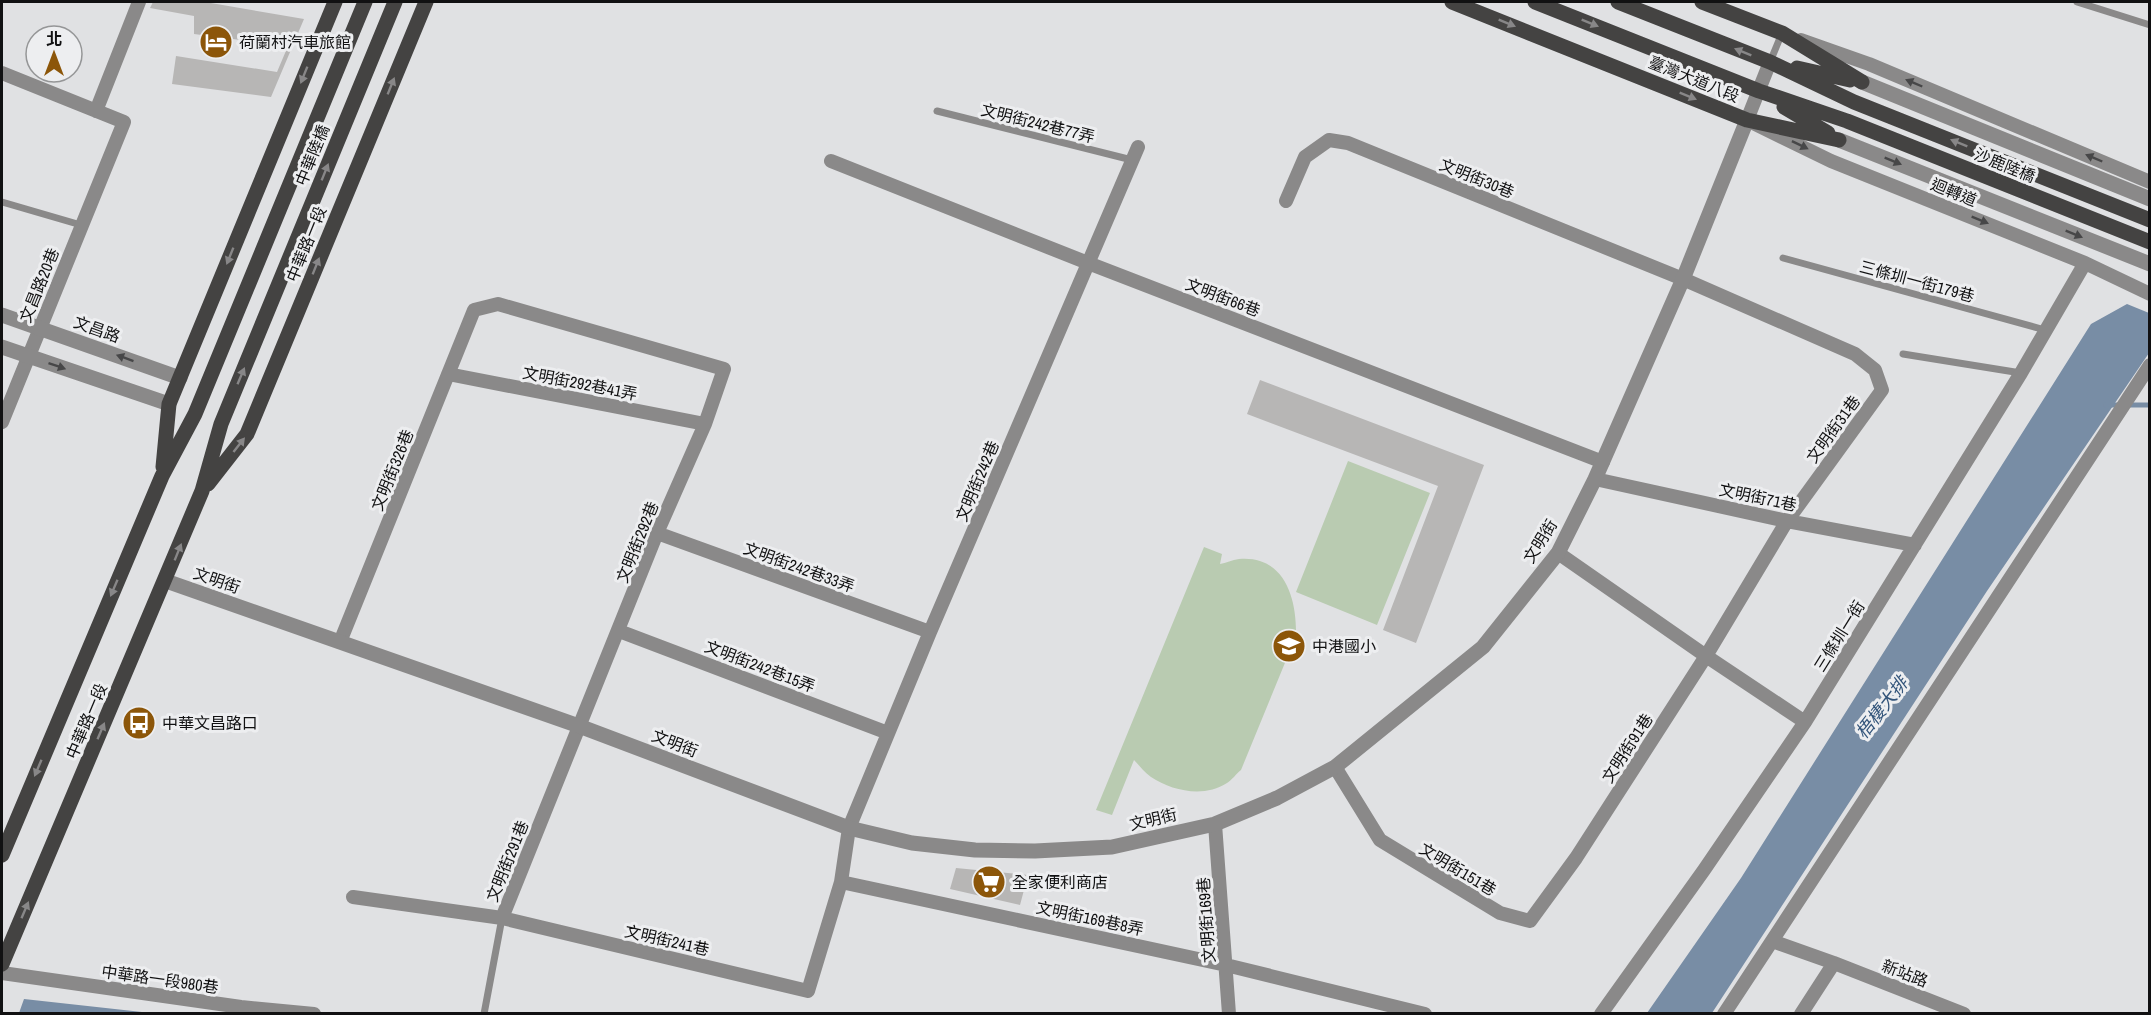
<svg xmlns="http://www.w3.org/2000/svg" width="2151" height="1015" viewBox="0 0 2151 1015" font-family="'Archivo Narrow','Noto Sans TC',sans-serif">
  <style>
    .green { fill: #b9cbb1 }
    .water { fill: #788da5 }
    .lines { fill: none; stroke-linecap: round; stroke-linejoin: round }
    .stream { stroke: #788da5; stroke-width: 5 }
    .building { fill: #b7b6b5 }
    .service { stroke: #8a8989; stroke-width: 7 }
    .minor { stroke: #8a8989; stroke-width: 14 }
    .tertiary { stroke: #8a8989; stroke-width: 15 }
    .primary { stroke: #444342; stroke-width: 15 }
    .oneway { fill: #888788 }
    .oneway2 { fill: #474748 }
    .labels { text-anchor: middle; stroke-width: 6; stroke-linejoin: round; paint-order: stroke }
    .poi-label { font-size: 16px; fill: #111112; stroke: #edeef0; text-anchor: start }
    .street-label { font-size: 16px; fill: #111112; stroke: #edeef0 }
    .water-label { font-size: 18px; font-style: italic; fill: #32547a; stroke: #edeef0 }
  </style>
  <rect width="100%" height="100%" fill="#e0e1e3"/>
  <path class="green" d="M1348 461 1430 493 1377 625 1296 592Z
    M1204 547 1222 554 1220 564C1226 563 1232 560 1239 559 1285 555 1297 599 1296 636L1241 770C1236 774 1232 780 1227 783 1204 798 1172 791 1151 777 1144 772 1139 765 1134 760L1112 815 1096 810Z"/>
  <path class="water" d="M2127 304 2149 313V353L1987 591 1712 1013H1647L1741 878 2091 324Z
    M24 999 151 1013H19Z"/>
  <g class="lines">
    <path class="stream" d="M2106 405H2150"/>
  </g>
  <path class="building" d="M153 2H205L304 19 271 97 172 84 176 56 277 72 288 46 194 34V16L150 8Z
    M1260 380 1484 465 1416 643 1383 630 1438 486 1247 414Z
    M956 868 1028 875 1020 905 950 889Z"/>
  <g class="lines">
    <path class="service" d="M2077 2 2150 25
      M1770 62 1782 33
      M937 111 1132 160
      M2 202 81 225
      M1783 258 2045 330
      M1903 354 2021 373
      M484 1014 502 918"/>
    <path class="minor" d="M1801 40 1869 64 2150 182
      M1770 62 1747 120 1831 161 2085 263 2150 294
      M2 73 124 122 2 422
      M96 111 139 2
      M831 161 1088 263 1603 462
      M1286 201 1305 157 1329 140 1348 143 1683 279 1855 354 1875 370 1882 390 1787 521 1706 656 1576 858 1530 921 1500 913 1380 840 1335 767
      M448 374 705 424
      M1595 479 1787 521 1915 545
      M657 533 930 632
      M1558 553 1706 656 1805 722
      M619 631 888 733
      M340 642 474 310 498 304 724 369 705 424 657 533 502 918
      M1215 824 1229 1014
      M841 882 1226 965 1425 1014
      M353 897 502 918 808 991 841 882 849 828 930 632 1138 147
      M1772 941 1834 963 1964 1014
      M2 973 241 1007 314 1014
      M1601 1014 1704 870 1805 722 2021 373 2085 263
      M1724 1014 2150 365
      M1801 1014 1834 963"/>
    <path class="tertiary" d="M1862 82 2150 199
      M1839 140 2150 264
      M2 315 180 378
      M2 347 169 404
      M166 581 579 726 849 828 912 843 975 850 1035 851 1112 847 1215 824 1277 798 1335 767 1483 647 1558 553 1595 479 1683 279 1747 120"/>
    <path class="primary" d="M1452 2 1747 120 1839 140
      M1535 2 1759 91 1847 121 2150 242
      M1618 2 1770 62 1854 102 2150 220
      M1702 2 1782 33 1862 82
      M1797 68 1850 80
      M1784 107 1828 133
      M163 467 169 404 335 2
      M208 484 247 434 426 2
      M2 855 162 476 195 414 365 2
      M2 964 202 491 221 424 395 2"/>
  </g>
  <defs><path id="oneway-solid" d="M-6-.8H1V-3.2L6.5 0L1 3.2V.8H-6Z" transform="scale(1.5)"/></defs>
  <g class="oneway">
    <use href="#oneway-solid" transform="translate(1507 23) rotate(22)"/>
    <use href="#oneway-solid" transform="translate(1590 23) rotate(22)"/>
    <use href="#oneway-solid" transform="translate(1743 52) rotate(-158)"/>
    <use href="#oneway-solid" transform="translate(304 75) rotate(112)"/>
    <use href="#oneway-solid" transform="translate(391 86) rotate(-68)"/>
    <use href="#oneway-solid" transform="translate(1688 96) rotate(22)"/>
    <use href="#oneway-solid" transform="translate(1959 143) rotate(-158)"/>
    <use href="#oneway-solid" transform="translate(325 172) rotate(-68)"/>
    <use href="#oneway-solid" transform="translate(230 256) rotate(112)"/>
    <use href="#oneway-solid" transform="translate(316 266) rotate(-68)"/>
    <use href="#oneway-solid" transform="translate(241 376) rotate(-67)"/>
    <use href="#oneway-solid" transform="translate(239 445) rotate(-52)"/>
    <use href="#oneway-solid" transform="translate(178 552) rotate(-68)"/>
    <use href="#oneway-solid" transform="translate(114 588) rotate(113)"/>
    <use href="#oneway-solid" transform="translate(101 731) rotate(-67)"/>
    <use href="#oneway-solid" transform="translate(38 768) rotate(113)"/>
    <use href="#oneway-solid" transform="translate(25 910) rotate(-67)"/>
  </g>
  <g class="oneway2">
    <use href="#oneway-solid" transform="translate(1914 83) rotate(-157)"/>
    <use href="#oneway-solid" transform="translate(1800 145) rotate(26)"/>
    <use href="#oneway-solid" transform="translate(2094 158) rotate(-157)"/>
    <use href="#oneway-solid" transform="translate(1893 161) rotate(22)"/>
    <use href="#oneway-solid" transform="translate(1980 220) rotate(22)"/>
    <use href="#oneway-solid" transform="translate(2074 234) rotate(22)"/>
    <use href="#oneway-solid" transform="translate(125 358) rotate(-160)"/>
    <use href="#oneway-solid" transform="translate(57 366) rotate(19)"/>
  </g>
  <defs>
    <g id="hotel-disc" transform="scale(1.725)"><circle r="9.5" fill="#8c5609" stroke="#edeef0"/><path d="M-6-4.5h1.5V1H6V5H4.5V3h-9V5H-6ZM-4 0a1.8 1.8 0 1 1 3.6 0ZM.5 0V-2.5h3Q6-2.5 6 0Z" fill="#fff"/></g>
    <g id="school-disc" transform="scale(1.725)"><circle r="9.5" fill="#8c5609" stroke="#edeef0"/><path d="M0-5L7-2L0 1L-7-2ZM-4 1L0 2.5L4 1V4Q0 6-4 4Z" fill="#fff"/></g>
    <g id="bus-disc" transform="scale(1.725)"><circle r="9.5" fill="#8c5609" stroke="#edeef0"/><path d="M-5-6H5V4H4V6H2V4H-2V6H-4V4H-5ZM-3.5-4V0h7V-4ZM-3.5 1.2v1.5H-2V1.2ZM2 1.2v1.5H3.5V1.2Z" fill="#fff"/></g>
    <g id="supermarket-disc" transform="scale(1.725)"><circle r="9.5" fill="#8c5609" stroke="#edeef0"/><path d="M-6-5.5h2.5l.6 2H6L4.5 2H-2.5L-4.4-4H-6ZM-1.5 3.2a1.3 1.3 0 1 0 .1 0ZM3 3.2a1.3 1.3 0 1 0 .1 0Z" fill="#fff"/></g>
  </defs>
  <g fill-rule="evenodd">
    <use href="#hotel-disc" x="216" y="42"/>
    <use href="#school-disc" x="1289" y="646"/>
    <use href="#bus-disc" x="139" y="723"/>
    <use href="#supermarket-disc" x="989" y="882"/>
  </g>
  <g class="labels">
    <g class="poi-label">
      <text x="239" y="48">荷蘭村汽車旅館</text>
      <text x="1312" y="652">中港國小</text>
      <text x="162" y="729">中華文昌路口</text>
      <text x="1012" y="888">全家便利商店</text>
    </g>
    <g class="street-label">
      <text transform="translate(1694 79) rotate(22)" y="6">臺灣大道八段</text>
      <text transform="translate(1038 123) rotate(14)" y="6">文明街242巷77弄</text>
      <text transform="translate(312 155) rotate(-68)" y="6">中華陸橋</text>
      <text transform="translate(2005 165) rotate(22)" y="6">沙鹿陸橋</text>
      <text transform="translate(1477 178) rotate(22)" y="6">文明街30巷</text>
      <text transform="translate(1954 192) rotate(22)" y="6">迴轉道</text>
      <text transform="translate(306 244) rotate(-68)" y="6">中華路一段</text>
      <text transform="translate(1917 281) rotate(15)" y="6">三條圳一街179巷</text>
      <text transform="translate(39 285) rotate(-68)" y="6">文昌路20巷</text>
      <text transform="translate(1223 297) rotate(21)" y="6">文明街66巷</text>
      <text transform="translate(97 329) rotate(20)" y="6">文昌路</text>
      <text transform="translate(580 383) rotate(11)" y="6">文明街292巷41弄</text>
      <text transform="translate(1833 429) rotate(-54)" y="6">文明街31巷</text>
      <text transform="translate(392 470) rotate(-68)" y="6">文明街326巷</text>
      <text transform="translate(977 481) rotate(-67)" y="6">文明街242巷</text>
      <text transform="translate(1758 497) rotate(12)" y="6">文明街71巷</text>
      <text transform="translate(1540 541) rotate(-58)" y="6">文明街</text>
      <text transform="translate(637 542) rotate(-68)" y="6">文明街292巷</text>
      <text transform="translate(799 567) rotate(20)" y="6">文明街242巷33弄</text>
      <text transform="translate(217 580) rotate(19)" y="6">文明街</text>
      <text transform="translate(1839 636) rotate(-58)" y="6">三條圳一街</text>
      <text transform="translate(760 666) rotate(21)" y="6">文明街242巷15弄</text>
      <text transform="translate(86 721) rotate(-67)" y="6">中華路一段</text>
      <text transform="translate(675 743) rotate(21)" y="6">文明街</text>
      <text transform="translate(1627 748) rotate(-57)" y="6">文明街91巷</text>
      <text transform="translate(1153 819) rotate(-13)" y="6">文明街</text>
      <text transform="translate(507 861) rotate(-68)" y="6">文明街291巷</text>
      <text transform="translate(1458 869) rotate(31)" y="6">文明街151巷</text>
      <text transform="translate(1090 918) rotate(12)" y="6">文明街169巷8弄</text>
      <text transform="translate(1206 920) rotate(-94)" y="6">文明街169巷</text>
      <text transform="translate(667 940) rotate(13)" y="6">文明街241巷</text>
      <text transform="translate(1905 973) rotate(21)" y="6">新站路</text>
      <text transform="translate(160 979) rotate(8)" y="6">中華路一段980巷</text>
    </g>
    <g class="water-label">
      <text transform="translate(1882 708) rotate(-52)" y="6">梧棲大排</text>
    </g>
  </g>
  <rect width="2151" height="1015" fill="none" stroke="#111112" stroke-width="6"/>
  <g transform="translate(54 54)"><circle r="28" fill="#edeef0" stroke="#959697" stroke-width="1.5"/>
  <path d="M0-4.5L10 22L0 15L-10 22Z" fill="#8c5609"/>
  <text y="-9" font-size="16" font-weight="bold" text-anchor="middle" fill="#111112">北</text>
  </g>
</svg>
